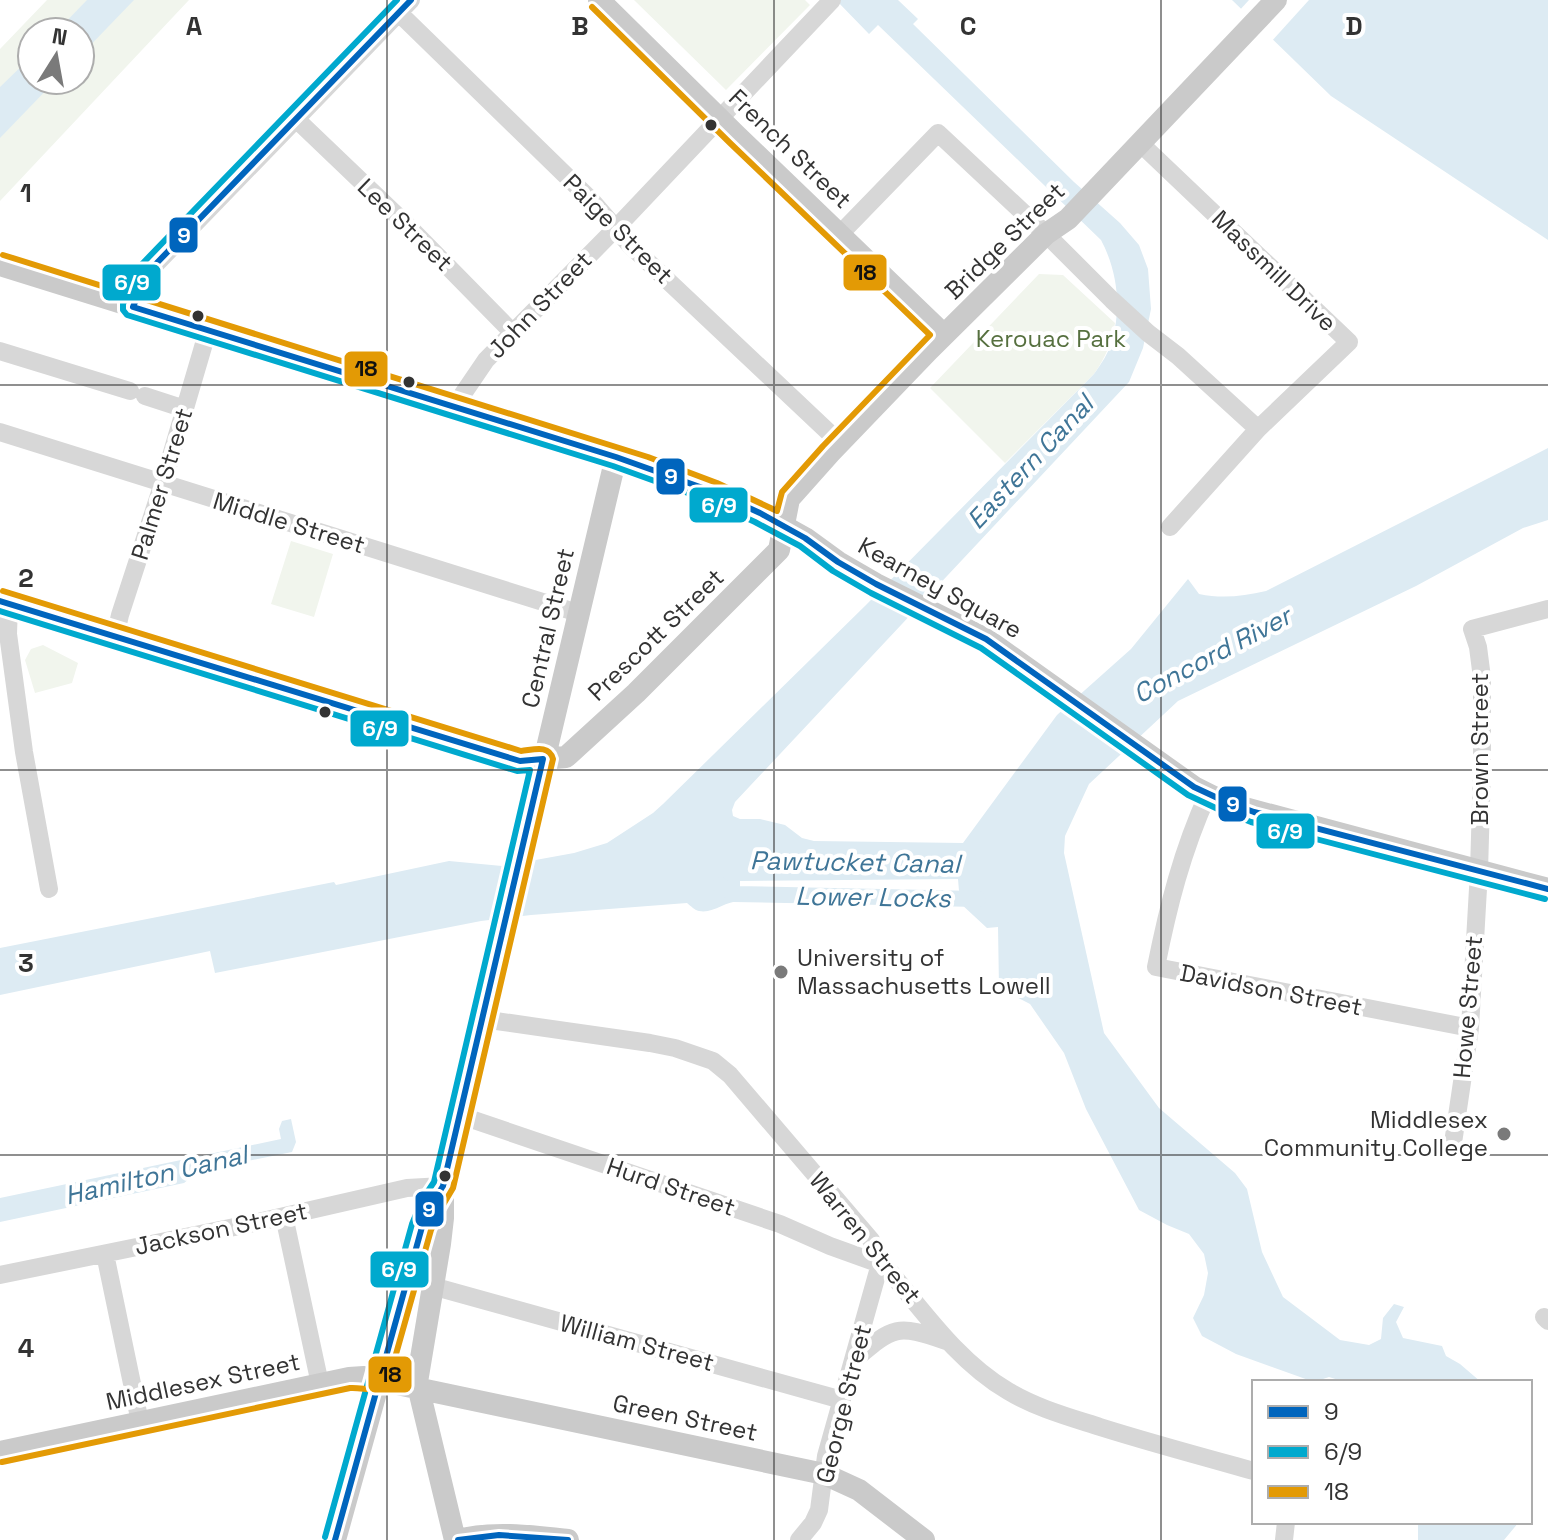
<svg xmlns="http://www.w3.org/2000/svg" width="1548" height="1540" viewBox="0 0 1548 1540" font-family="'Space Grotesk',sans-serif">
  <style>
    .green { fill: #f1f5ed; fill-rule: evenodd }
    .water { fill: #ddebf3 }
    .pier { fill: #fff }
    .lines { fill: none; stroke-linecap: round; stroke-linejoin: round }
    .canal { stroke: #ddebf3; stroke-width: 16 }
    .minor { stroke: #d7d7d7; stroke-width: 18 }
    .major { stroke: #cacaca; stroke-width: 22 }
    .bus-1-casing { stroke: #fff; stroke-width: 12 }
    .bus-2-casing { stroke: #fff; stroke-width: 12 }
    .bus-3-casing { stroke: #fff; stroke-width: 12 }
    .bus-1 { stroke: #0065bd; stroke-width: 6 }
    .bus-2 { stroke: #00a9ce; stroke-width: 6 }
    .bus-3 { stroke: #e39a05; stroke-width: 6 }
    .grid { fill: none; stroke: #333; stroke-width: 2; stroke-opacity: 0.55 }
    .bus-dot { fill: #333; stroke: #fff; stroke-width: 3 }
    .poi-dot { fill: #7a7a7a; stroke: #fff; stroke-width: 3 }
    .labels { text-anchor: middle; stroke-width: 8; stroke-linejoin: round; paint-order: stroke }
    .street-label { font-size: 24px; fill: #333; stroke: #fff }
    .park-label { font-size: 24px; fill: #56703f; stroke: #fff }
    .poi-label { font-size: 24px; fill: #333; stroke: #fff; text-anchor: start }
    .water-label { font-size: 26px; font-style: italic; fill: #3f7597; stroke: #fff }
    .grid-label { font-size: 26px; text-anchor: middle; font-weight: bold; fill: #333; stroke: #fff; stroke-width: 8; stroke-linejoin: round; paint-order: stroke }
    .line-badge { stroke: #fff; stroke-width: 3 }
    .badge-label { font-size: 22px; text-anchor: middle; font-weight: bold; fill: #fff }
    .pale-badge-label { font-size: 22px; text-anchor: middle; font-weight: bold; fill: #111 }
  </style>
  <rect width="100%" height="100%" fill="#fff"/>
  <path class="green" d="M47 0H189L0 201V49ZM32 32H80V80H32Z
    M634 0H805L810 5 726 90Z
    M1039 274 1063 275 1115 323C1112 343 1105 358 1094 374L1005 463 930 388Z
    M291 541 333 554 314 617 271 604Z
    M43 645 78 663 72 683 35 693 25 660 31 649Z"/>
  <path class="water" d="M87 0H134L80 56V32H56Z
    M836 0H898L918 19 913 24 1074 182 1120 223 1139 245 1148 269 1151 309 1143 348 1129 382 735 802 732 810 733 816 740 819H760L785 825 802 838 814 841 963 843 1057 715 1131 649 1188 579 1199 594C1223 599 1243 596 1266 591L1548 448V520L1523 528 1416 586 1178 701 1089 784 1065 836 1064 853 1104 1033 1159 1108 1235 1173 1247 1189 1262 1252 1283 1297 1340 1340 1369 1345 1381 1339 1383 1318 1394 1304 1404 1307 1396 1322 1403 1338 1442 1346 1446 1356 1460 1364 1481 1382H1345L1329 1377 1314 1382 1236 1354 1202 1336 1193 1318 1204 1295 1208 1273 1204 1254 1189 1234 1167 1225 1139 1210 1086 1109 1064 1053 1030 1004 999 988 998 927 987 928 960 903 958 879 740 881V901C725 901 713 914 699 911 694 910 691 906 687 903L531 915 481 921 215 973 210 951 0 995V948L334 882 336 885 449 861 502 866 574 853 607 843 653 813 663 804 866 605 1094 374C1101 364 1109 353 1112 340 1122 307 1117 270 1101 240L878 25 869 34Z
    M1232 0H1548V240L1331 96Z
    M32 56V80H56L0 138V87Z
    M291 1119 296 1142 292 1152 199 1171 184 1183 0 1222V1198L281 1139 279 1129 282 1121Z
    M1418 1522H1519L1504 1540H1418Z"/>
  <path class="pier" d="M1249 0H1309L1270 43 1238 12Z"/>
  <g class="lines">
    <path class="canal" d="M720 885 734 894 978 899"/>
    <path class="minor" d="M399 13 591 200 630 245 840 443
      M296 119 410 228 513 333
      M840 234 938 133 1046 234 1112 300 1148 333 1178 356 1258 429 1349 342 1141 144
      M133 307 146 275 151 269 411 0
      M0 351 130 391
      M145 396 185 409
      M454 407 486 360 616 228 832 0
      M0 432 578 613
      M1170 527 1258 429
      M9 604 8 634 24 752 49 889
      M115 637 120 615 163 483 208 330
      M1208 794C1182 851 1168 907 1156 967L1470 1028
      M482 1019 650 1043 675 1048 713 1061 730 1075 871 1240 880 1264 891 1273C926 1315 960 1363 1008 1391 1036 1408 1069 1417 1100 1427 1151 1443 1203 1457 1254 1471
      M459 1115 780 1224 830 1246 880 1264
      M1453 1143 1470 1028 1479 871 1482 768V678L1478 647 1472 629 1548 609
      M284 1216 320 1384
      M105 1254 140 1422
      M0 1275 254 1223 407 1188 443 1186
      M432 1286 842 1400
      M1544 1317 1548 1321
      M854 1360C894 1326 896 1324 946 1341
      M799 1540 813 1523 819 1510 826 1456 880 1264
      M1284 1540 1286 1522"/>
    <path class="major" d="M599 0 737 136 944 335
      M0 265 616 457 687 481 760 513 805 538 838 562 876 584 986 639 1194 787 1226 803 1548 889
      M0 601 520 761 566 757 636 693 779 550 789 499 830 453 929 350 1046 234 1068 219 1276 0
      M0 1452 349 1378 364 1377 824 1474 859 1490 924 1540
      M335 1540 422 1227 431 1205 440 1190
      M455 1540 417 1382 440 1244 443 1218V1186L616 457
      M458 1540C493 1531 532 1536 568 1540"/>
    <g class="bus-1-casing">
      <path id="bus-1" d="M411 0 151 269 146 275 133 307 616 457 714 492 760 513 805 538 838 562 876 584 986 639 1194 787 1224 801 1254 812 1548 889
        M0 601 520 761 543 759 443 1186 431 1205 422 1227 335 1540
        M458 1540 499 1535 568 1540"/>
    </g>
    <g class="bus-2-casing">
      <path id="bus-2" d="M397 0 143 263 137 270 123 304V310L127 315 613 466 710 501 755 522 800 546 833 571 871 593 981 648 1188 795 1220 810 1251 822 1545 899
        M0 611 517 771 530 770 434 1182 422 1200 412 1224 325 1537"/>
    </g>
    <g class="bus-3-casing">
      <path id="bus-3" d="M3 255 648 457 717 483 777 511 782 492 823 446 930 335 730 143 592 7
        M2 1462 350 1388C362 1387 378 1393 387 1386L431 1230 440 1210 453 1188 553 759C549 744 533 750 521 751L3 591"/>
    </g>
    <use href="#bus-1" class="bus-1"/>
    <use href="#bus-2" class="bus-2"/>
    <use href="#bus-3" class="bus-3"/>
  </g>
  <path class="grid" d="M387 0V1540M774 0V1540M1161 0V1540M0 385H1548M0 770H1548M0 1155H1548"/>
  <g class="bus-dot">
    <circle cx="711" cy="125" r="7"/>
    <circle cx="198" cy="316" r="7"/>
    <circle cx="409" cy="382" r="7"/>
    <circle cx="325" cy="712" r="7"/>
    <circle cx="445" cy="1176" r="7"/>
  </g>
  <g class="poi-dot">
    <circle cx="781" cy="972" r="8"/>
    <circle cx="1504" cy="1134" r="8"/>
  </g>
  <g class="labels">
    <g class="street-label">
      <text transform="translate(790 149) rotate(44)" y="8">French Street</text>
      <text transform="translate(405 225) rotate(44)" y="8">Lee Street</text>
      <text transform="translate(618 229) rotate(45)" y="8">Paige Street</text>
      <text transform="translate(1005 241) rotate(-44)" y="8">Bridge Street</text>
      <text transform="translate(1274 271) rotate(44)" y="8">Massmill Drive</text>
      <text transform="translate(540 305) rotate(-46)" y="8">John Street</text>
      <text transform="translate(162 484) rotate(-73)" y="8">Palmer Street</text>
      <text transform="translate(289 523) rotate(17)" y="8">Middle Street</text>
      <text transform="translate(940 588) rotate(29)" y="8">Kearney Square</text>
      <text transform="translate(548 628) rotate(-77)" y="8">Central Street</text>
      <text transform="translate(656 635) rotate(-44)" y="8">Prescott Street</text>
      <text transform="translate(1480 749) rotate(-90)" y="8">Brown Street</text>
      <text transform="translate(1271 990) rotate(11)" y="8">Davidson Street</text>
      <text transform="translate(1468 1007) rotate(-85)" y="8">Howe Street</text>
      <text transform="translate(671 1187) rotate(19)" y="8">Hurd Street</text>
      <text transform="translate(221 1229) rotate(-12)" y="8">Jackson Street</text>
      <text transform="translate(865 1238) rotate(51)" y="8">Warren Street</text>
      <text transform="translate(637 1343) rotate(15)" y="8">William Street</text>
      <text transform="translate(203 1382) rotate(-12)" y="8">Middlesex Street</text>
      <text transform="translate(844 1404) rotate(-76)" y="8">George Street</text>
      <text transform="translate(685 1418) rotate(12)" y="8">Green Street</text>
    </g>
    <g class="park-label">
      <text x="1051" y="347">Kerouac Park</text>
    </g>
    <g class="poi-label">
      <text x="797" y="966">University of<tspan x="797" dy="28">Massachusetts Lowell</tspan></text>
      <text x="1488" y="1128" text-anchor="end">Middlesex<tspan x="1488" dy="28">Community College</tspan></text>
    </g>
    <g class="water-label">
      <text transform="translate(1030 462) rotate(-47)" y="9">Eastern Canal</text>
      <text transform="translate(1212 655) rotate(-28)" y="9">Concord River</text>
      <text transform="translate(855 862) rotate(1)" y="9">Pawtucket Canal</text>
      <text transform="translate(873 897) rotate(1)" y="9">Lower Locks</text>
      <text transform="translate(156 1175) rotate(-13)" y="9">Hamilton Canal</text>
    </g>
  </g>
  <g class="grid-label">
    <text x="194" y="35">A</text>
    <text x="580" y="35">B</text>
    <text x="968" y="35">C</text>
    <text x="1354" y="35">D</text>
    <text x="26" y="202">1</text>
    <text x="26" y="587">2</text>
    <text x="26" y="972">3</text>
    <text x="26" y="1357">4</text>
  </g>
  <g class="line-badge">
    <rect x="168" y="216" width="31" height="38" rx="8" fill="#0065bd"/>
    <rect x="842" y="253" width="46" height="39" rx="8" fill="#e39a05"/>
    <rect x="101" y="263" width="61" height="39" rx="8" fill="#00a9ce"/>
    <rect x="343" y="350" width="46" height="38" rx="8" fill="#e39a05"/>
    <rect x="655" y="457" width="31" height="39" rx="8" fill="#0065bd"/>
    <rect x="688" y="486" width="61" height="38" rx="8" fill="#00a9ce"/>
    <rect x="349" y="709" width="61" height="39" rx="8" fill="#00a9ce"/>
    <rect x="1217" y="785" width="31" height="38" rx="8" fill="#0065bd"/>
    <rect x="1255" y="812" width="61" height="38" rx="8" fill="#00a9ce"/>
    <rect x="414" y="1190" width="31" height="38" rx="8" fill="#0065bd"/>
    <rect x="369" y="1250" width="61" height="39" rx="8" fill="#00a9ce"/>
    <rect x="367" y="1355" width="46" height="39" rx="8" fill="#e39a05"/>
  </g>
  <g class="badge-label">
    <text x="184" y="243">9</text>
    <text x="132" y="290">6/9</text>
    <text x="671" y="484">9</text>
    <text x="719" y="513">6/9</text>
    <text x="380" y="736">6/9</text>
    <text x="1233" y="812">9</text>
    <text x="1285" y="839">6/9</text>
    <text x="429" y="1217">9</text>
    <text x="399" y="1277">6/9</text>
  </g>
  <g class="pale-badge-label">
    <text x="865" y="280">18</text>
    <text x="366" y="376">18</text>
    <text x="390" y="1382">18</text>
  </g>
  <rect x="1252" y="1380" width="280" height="144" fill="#ffffff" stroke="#adadad" stroke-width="2"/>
  <rect x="1268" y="1406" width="40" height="12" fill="#0065bd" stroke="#adadad" stroke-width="2"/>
  <text x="1324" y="1420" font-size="24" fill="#333333">9</text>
  <rect x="1268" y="1446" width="40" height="12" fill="#00a9ce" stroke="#adadad" stroke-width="2"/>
  <text x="1324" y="1460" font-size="24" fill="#333333">6/9</text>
  <rect x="1268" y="1486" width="40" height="12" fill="#e39a05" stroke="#adadad" stroke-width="2"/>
  <text x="1324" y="1500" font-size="24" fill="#333333">18</text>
  <g transform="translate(56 56) rotate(11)"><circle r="38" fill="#ffffff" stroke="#adadad" stroke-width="2"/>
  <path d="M0-6L14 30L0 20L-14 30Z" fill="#7a7a7a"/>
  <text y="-12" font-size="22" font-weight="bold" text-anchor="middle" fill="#333333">N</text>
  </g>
</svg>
